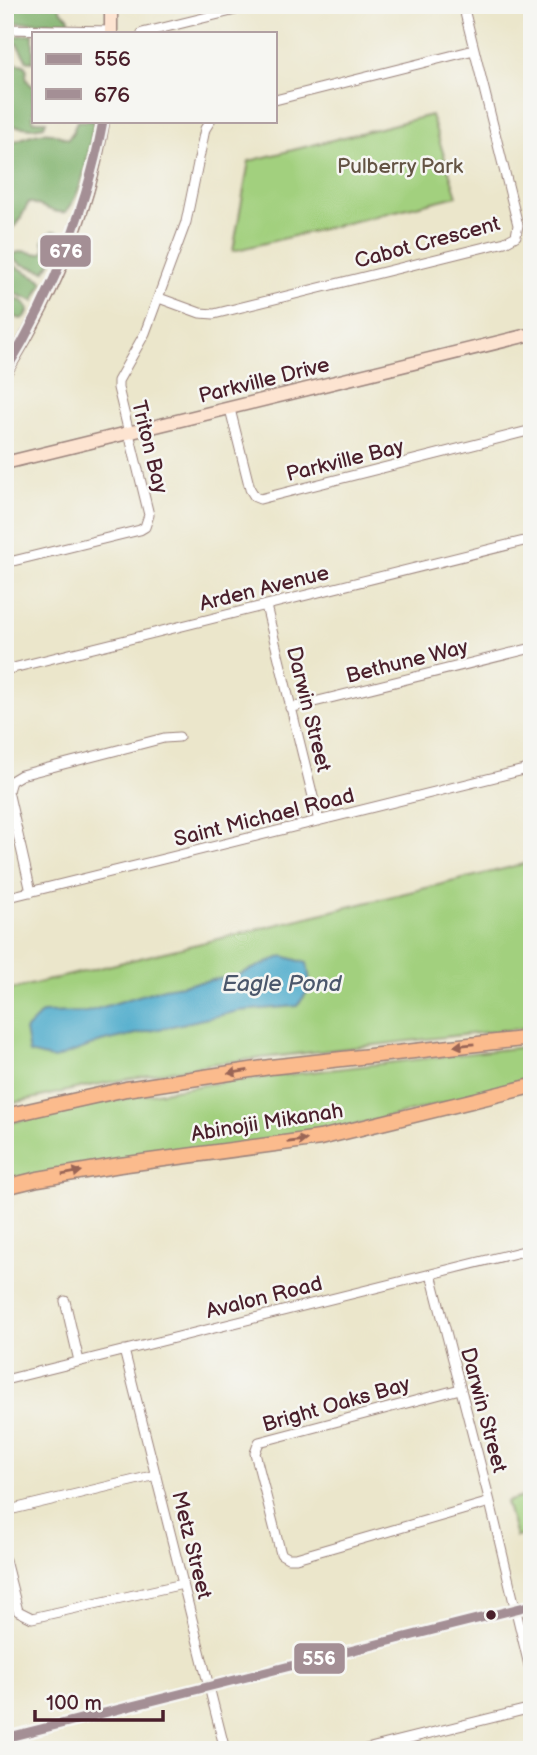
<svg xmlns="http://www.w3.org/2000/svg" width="537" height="1755" viewBox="0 0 537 1755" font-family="'Balsamiq Sans',sans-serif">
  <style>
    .green { fill: #a2d07e; stroke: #767854; stroke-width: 2 }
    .forest { fill: #81b26d; stroke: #66684c; stroke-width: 2 }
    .water { fill: #4caacb; stroke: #4b647b; stroke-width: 2 }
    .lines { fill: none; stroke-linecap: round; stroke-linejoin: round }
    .street-casing { stroke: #9a827b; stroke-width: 11 }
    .secondary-casing { stroke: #9a827b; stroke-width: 15 }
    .primary-casing { stroke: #9a827b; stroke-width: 17 }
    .street { stroke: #fff; stroke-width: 9 }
    .secondary { stroke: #fde4d1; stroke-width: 12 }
    .primary { stroke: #fbbb8d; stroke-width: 14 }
    .bus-1-casing { stroke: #f6f6f2; stroke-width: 14 }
    .bus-2-casing { stroke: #f6f6f2; stroke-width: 14 }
    .bus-1 { stroke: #a48f95; stroke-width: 9 }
    .bus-2 { stroke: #a48f95; stroke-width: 9 }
    .oneway { fill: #9a6557 }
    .bus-dot { fill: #4a1f2b; stroke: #f6f6f2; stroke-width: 2.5 }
    .labels { text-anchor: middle; stroke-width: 5; stroke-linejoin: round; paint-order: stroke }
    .park-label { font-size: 21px; fill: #645444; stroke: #f6f6f2 }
    .street-label { font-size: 21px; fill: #4a1f2b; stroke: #f6f6f2 }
    .water-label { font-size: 23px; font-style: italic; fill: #4b576b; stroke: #f6f6f2 }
    .line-badge { stroke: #f6f6f2; stroke-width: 2.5 }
    .badge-label { font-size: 19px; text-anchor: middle; font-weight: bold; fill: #fff }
  </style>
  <rect width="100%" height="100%" fill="#f6f6f2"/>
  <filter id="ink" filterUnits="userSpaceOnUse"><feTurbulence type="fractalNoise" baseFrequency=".0143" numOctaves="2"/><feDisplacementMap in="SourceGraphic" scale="14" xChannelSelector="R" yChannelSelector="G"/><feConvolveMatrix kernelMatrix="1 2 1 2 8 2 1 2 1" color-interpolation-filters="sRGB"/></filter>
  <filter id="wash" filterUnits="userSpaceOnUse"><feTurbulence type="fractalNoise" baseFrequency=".00686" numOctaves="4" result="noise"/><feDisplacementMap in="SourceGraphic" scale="28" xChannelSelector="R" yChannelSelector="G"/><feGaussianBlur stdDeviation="1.57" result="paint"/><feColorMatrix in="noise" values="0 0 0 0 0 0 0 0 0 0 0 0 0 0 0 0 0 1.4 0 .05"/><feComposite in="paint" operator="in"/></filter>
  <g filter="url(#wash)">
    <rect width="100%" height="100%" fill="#ebe6cb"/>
    <path class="green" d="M431 115 457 196 233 251 249 161Z
      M532 862V1027L210 1064 84 1087 5 1105V991Z
      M532 1046V1081L320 1134 5 1183V1124L86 1105 209 1084Z
      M532 1494V1533L516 1537 506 1502Z"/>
    <path class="forest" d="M5 5H60V10L69 18V22L5 23Z
      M5 34 17 36 33 34V62L27 61 17 44 5 43Z
      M5 61 24 65 27 70C25 77 26 82 33 86V121H46L44 126 32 128 5 125Z
      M77 121H93L94 123C88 152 85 188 66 212 54 214 41 205 29 202L18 223 5 234V144C20 141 35 130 51 133 56 134 62 137 68 139L73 132Z
      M52 231 59 232 56 255 45 271 21 264 10 256 21 251 40 254 45 251 43 240Z
      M5 261 40 279 43 283 34 301 5 290Z
      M5 294 24 302 29 309 26 316 21 319 5 314Z"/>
    <path class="water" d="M283 956 307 963 311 987 297 1006 239 1011 101 1042 54 1059 29 1053 25 1030 42 1013 87 1012 164 988 236 976Z"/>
  </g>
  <g filter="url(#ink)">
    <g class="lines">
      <g class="street-casing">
        <path id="street" d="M5 29 111 31
          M142 33 256 5
          M275 100 474 50
          M159 298 200 313 214 314 505 242 516 236 518 225 463 5
          M230 409 250 489 255 497 260 499 532 430
          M5 563 140 530 145 527 149 515 118 388V381L145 333 186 222 205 129 210 121
          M266 606 319 821
          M5 670 532 539
          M290 708 532 648
          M31 892 8 791 11 781 21 775 164 738 179 737
          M5 898 532 768
          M431 1274 490 1502 532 1678
          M65 1301 79 1361
          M124 1350 225 1750
          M5 1380 532 1249
          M460 1389 259 1442 255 1453 281 1554 288 1558H296L490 1502
          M5 1511 156 1475
          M5 1560 18 1611 32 1618 183 1584
          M5 1738 532 1605
          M362 1750 532 1708"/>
      </g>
      <g class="secondary-casing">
        <path id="secondary" d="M111 5V33
          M5 372C54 294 88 212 103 121
          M5 463 532 334"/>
      </g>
      <g class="primary-casing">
        <path id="primary" d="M5 1116 126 1089 270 1067 532 1038
          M5 1187 38 1179 120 1165 320 1138 532 1086"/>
      </g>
      <use href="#street" class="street"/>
      <use href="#secondary" class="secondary"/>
      <use href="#primary" class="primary"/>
      <g class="bus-1-casing">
        <path id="bus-1" d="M5 1738 532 1605"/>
      </g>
      <g class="bus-2-casing">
        <path id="bus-2" d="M5 372C53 293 86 212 103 121"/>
      </g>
      <use href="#bus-1" class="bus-1"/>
      <use href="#bus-2" class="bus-2"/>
    </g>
    <defs><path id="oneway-solid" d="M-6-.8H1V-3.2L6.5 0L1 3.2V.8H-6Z" transform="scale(1.75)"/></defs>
    <g class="oneway">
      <use href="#oneway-solid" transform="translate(464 1045) rotate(174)"/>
      <use href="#oneway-solid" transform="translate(238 1072) rotate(171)"/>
      <use href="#oneway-solid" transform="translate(297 1141) rotate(-8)"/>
      <use href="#oneway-solid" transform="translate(72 1173) rotate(-10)"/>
    </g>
  </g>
  <circle class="bus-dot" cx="491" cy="1615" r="6"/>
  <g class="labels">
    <g class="park-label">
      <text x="400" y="173">Pulberry Park</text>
    </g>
    <g class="street-label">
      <text transform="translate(427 242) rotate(-15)" y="7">Cabot Crescent</text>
      <text transform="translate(264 380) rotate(-14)" y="7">Parkville Drive</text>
      <text transform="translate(150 447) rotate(76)" y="7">Triton Bay</text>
      <text transform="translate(345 460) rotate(-14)" y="7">Parkville Bay</text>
      <text transform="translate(264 588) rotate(-14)" y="7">Arden Avenue</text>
      <text transform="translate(407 661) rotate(-14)" y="7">Bethune Way</text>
      <text transform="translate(309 709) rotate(76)" y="7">Darwin Street</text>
      <text transform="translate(264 817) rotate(-14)" y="7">Saint Michael Road</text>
      <text transform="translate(267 1122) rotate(-9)" y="7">Abinojii Mikanah</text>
      <text transform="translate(264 1297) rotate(-14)" y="7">Avalon Road</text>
      <text transform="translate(336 1404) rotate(-16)" y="7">Bright Oaks Bay</text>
      <text transform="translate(484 1410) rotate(75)" y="7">Darwin Street</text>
      <text transform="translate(192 1545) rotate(76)" y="7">Metz Street</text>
    </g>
    <g class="water-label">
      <text x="282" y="991">Eagle Pond</text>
    </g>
  </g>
  <g class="line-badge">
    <rect x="39" y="234" width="53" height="34" rx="7" fill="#a48f95"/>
    <rect x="293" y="1642" width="53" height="33" rx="7" fill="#a48f95"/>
  </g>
  <g class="badge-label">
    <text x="66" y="258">676</text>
    <text x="319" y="1665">556</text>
  </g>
  <rect width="537" height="1755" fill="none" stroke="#f6f6f2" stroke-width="28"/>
  <rect x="32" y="32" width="245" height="91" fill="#f6f6f2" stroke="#b1a0a2" stroke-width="2"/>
  <rect x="46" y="54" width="35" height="10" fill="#a48f95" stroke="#b1a0a2" stroke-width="2"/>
  <text x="94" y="66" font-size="21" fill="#4a1f2b">556</text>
  <rect x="46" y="89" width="35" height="10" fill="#a48f95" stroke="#b1a0a2" stroke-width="2"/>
  <text x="94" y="102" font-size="21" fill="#4a1f2b">676</text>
  <path d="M35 1710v10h128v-10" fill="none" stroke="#4a1f2b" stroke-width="3.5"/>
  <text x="46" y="1710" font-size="21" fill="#4a1f2b" stroke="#f6f6f2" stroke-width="5" paint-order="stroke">100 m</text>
</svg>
